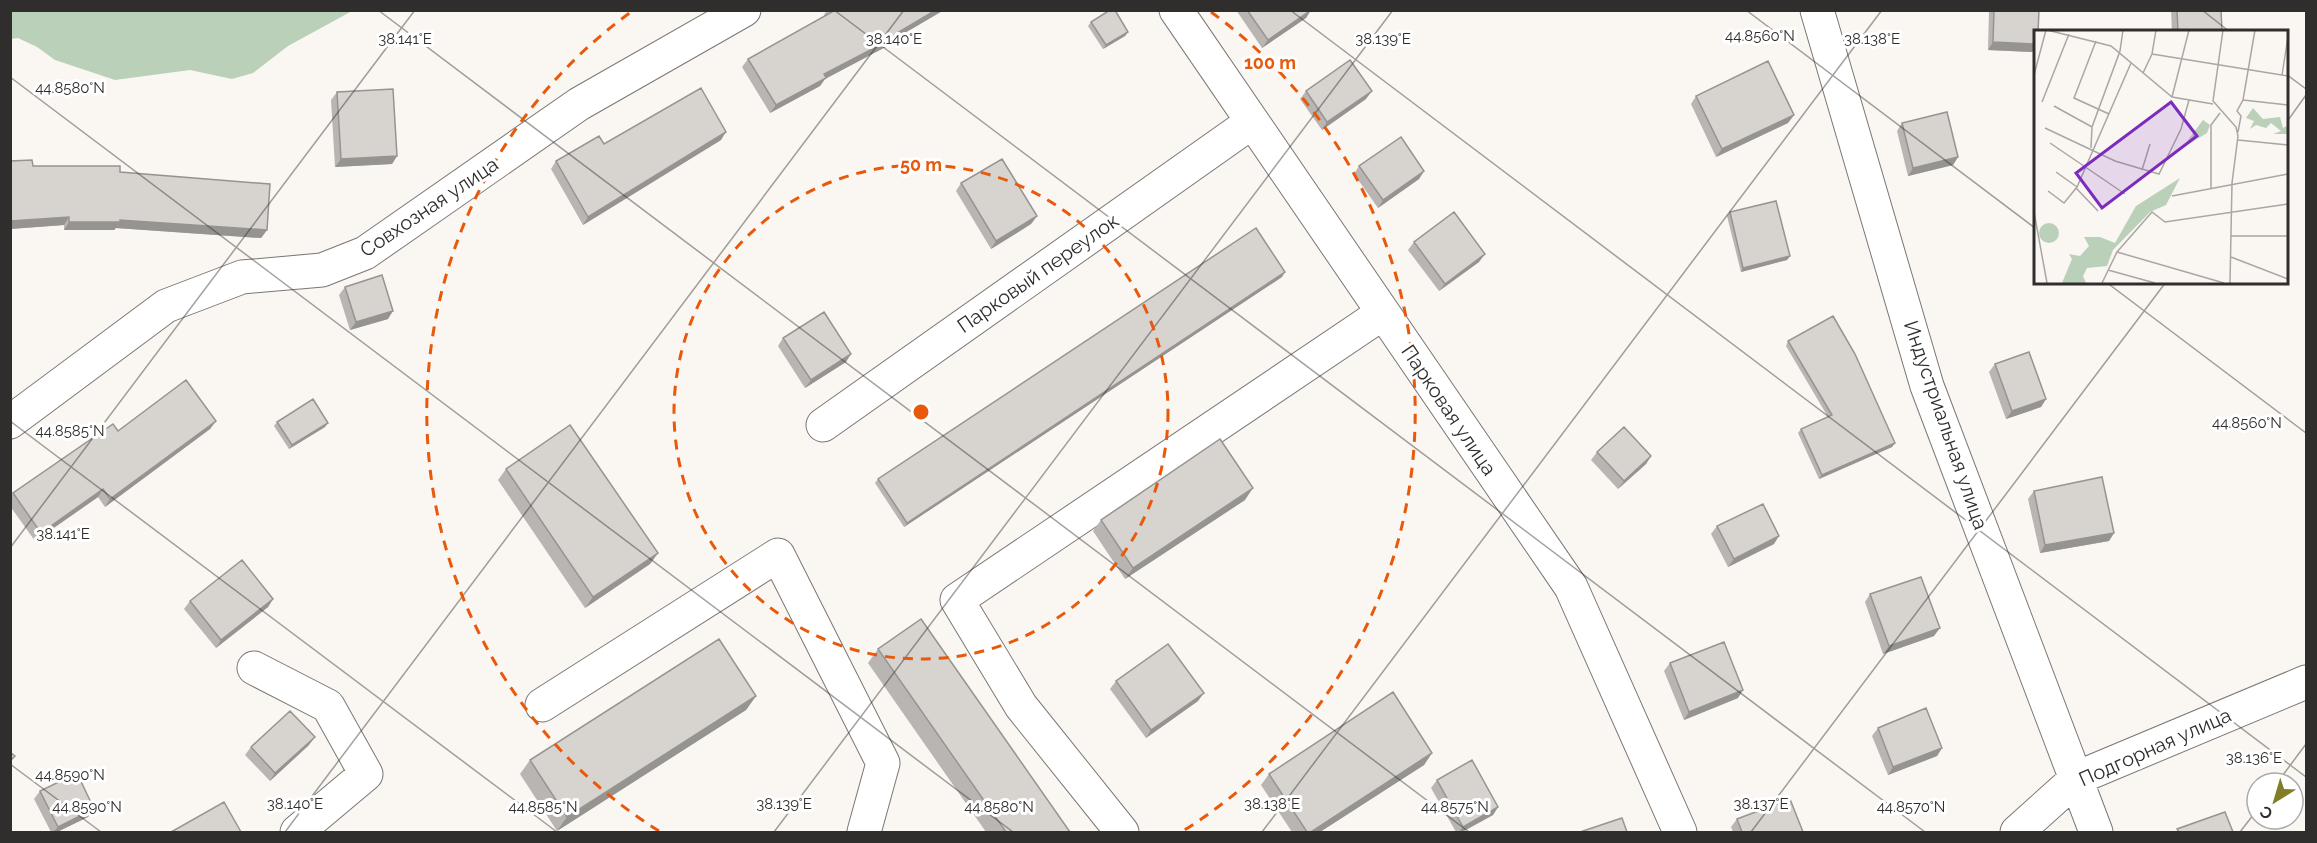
<svg xmlns="http://www.w3.org/2000/svg" width="2317" height="843" viewBox="0 0 2317 843" font-family="Raleway,sans-serif">
  <style>
    .green { fill: #bbd0b8 }
    .lines { fill: none; stroke-linecap: round; stroke-linejoin: round }
    .minor-casing { stroke: #7b7774; stroke-width: 35 }
    .minor { stroke: #fff; stroke-width: 33 }
    .wall { fill: #b9b5b2 }
    .shaded-wall { fill: #969491 }
    .building { fill: #d7d3cf; stroke: #969491; stroke-width: 1.5 }
    .ticks { fill: none; stroke: #302e2d; stroke-width: 1.5; stroke-opacity: 0.45 }
    .ring { fill: none; stroke: #e8590c; stroke-width: 3; stroke-dasharray: 10 8 }
    .labels { text-anchor: middle; stroke-width: 6; stroke-linejoin: round; paint-order: stroke }
    .street-label { font-size: 20px; fill: #302e2d; stroke: #fff }
    .inset-road { fill: none; stroke: #a9a6a3; stroke-width: 1.5 }
    .view { fill: #7b2cbf; fill-opacity: 0.15; stroke: #7b2cbf; stroke-width: 3 }
    .inset-edge { fill: none; stroke: #302e2d; stroke-width: 3 }
    .ticks-label { font-size: 15px; text-anchor: middle; fill: #302e2d; stroke: #fff; stroke-width: 6; stroke-linejoin: round; paint-order: stroke }
    .centre { fill: #e8590c; stroke: #fff; stroke-width: 3 }
    .ring-label { font-size: 18px; text-anchor: middle; font-weight: bold; fill: #e8590c; stroke: #fff; stroke-width: 6; stroke-linejoin: round; paint-order: stroke }
  </style>
  <rect width="100%" height="100%" fill="#faf6f2"/>
  <path class="green" d="M11 10H352V11L288 46 253 73 232 79 190 70 115 80 55 60 37 47 18 38 11 39Z"/>
  <g class="lines">
    <g class="minor-casing">
      <path id="minor" d="M1176 10 1571 587 1680 832
        M1817 10 1927 386 2096 832
        M10 422 166 306 242 277 322 270 365 253 579 104 744 10
        M823 425 1252 122
        M254 668 328 706 366 774 297 832
        M542 705 778 555 883 763 864 832
        M1122 832 1021 706 957 600 1383 313
        M2017 832 2077 778 2306 682"/>
    </g>
    <use href="#minor" class="minor"/>
  </g>
  <path class="wall" d="M827 10H944L898 37 895 42 825 79 820 86 770 113 742 67 748 59 824 16V15Z
    M1236 10H1311L1306 18 1262 48Z
    M1989 10H2039L2035 32V48L2032 52 1988 50Z
    M2171 10H2221L2222 32H2172Z
    M1091 22 1128 32 1125 36 1103 49 1088 26Z
    M1306 91 1366 99 1322 130 1300 99Z
    M337 92 397 156 392 164 335 167 331 100Z
    M1696 96 1794 115 1788 123 1716 157 1691 104Z
    M1902 123 1958 157 1953 165 1908 176 1897 131Z
    M721 140 583 225 551 169 556 161 604 144Z
    M10 161 33 166 120 172 267 230 261 238 116 228 114 230H64V225L10 229Z
    M1359 166 1424 171 1419 179 1378 208 1354 174Z
    M961 183 1037 216 1031 224 991 249 956 191Z
    M1730 212 1790 256 1787 260 1741 272 1727 216Z
    M1414 242 1479 262 1439 291 1408 250Z
    M1282 277 904 527 875 483 878 479Z
    M345 287 388 319 350 330 339 295Z
    M783 338 846 362 805 388 778 346Z
    M1788 341 1895 443 1892 447 1819 479 1798 433 1801 429 1828 417 1786 346Z
    M1995 364 2046 399 2041 407 2006 419 1989 372Z
    M216 421 210 429 105 507 98 497 35 541 10 506V496L13 493 118 431Z
    M277 422 325 427 289 449 274 426Z
    M1597 452 1651 456 1646 464 1618 489 1591 460Z
    M506 469 658 553 650 564 585 608 498 480Z
    M2034 491 2114 533 2109 541 2040 553 2028 499Z
    M1245 500 1125 579 1093 531 1101 520Z
    M1717 526 1774 544 1728 567 1711 534Z
    M1870 594 1934 636 1883 654 1865 602Z
    M273 599 268 607 216 648 184 609 190 601Z
    M878 649 1070 832H986L868 663Z
    M1670 663 1738 698 1684 720 1664 671Z
    M1116 681 1198 701 1146 738 1110 689Z
    M756 696 746 710 557 831 520 774 530 760Z
    M1878 728 1942 748 1937 756 1888 775 1872 736Z
    M309 745 270 781 245 755 251 747Z
    M1432 753 1424 765 1320 832H1292L1261 785 1269 774Z
    M1437 780 1498 807 1493 815 1462 832H1456L1431 788Z
    M40 791 94 809 88 817 57 832H51L34 799Z
    M1737 819 1803 832H1733L1731 827Z"/>
  <path class="shaded-wall" d="M936 10H944L898 37 895 42 825 79 820 86 770 113 776 105 824 74Z
    M1311 10 1306 18 1262 48 1268 40Z
    M1128 32 1125 36 1103 49 1106 45Z
    M1993 42 2035 44V48L2032 52 1988 50Z
    M1372 91 1366 99 1322 130 1327 122Z
    M1794 115 1788 123 1716 157 1722 149Z
    M726 132 721 140 583 225 588 217Z
    M397 156 392 164 335 167 341 159Z
    M1958 157 1953 165 1908 176 1913 168Z
    M1424 171 1419 179 1378 208 1383 200Z
    M1037 216 1031 224 991 249 996 241Z
    M69 217 64 225 10 229V221Z
    M120 220 267 230 261 238 116 228 114 230H64L69 222Z
    M1485 254 1479 262 1439 291 1445 284Z
    M1790 256 1787 260 1741 272 1743 268Z
    M1285 272 1282 277 904 527 907 523Z
    M393 311 388 319 350 330 356 322Z
    M851 354 846 362 805 388 811 380Z
    M2046 399 2041 407 2006 419 2012 411Z
    M216 421 210 429 105 507 110 499Z
    M328 423 325 427 289 449 292 445Z
    M1895 443 1892 447 1819 479 1822 475Z
    M1651 456 1646 464 1618 489 1624 481Z
    M1253 488 1245 500 1125 579 1133 568Z
    M103 489 98 497 35 541 41 533Z
    M2114 533 2109 541 2040 553 2045 545Z
    M1779 536 1774 544 1728 567 1734 559Z
    M658 553 650 564 585 608 593 597Z
    M273 599 268 607 216 648 221 640Z
    M1940 628 1934 636 1883 654 1889 646Z
    M1743 690 1738 698 1684 720 1689 712Z
    M1204 693 1198 701 1146 738 1151 730Z
    M756 696 746 710 557 831 567 817Z
    M315 737 309 745 270 781 275 773Z
    M1942 748 1937 756 1888 775 1893 767Z
    M1432 753 1424 765 1320 832H1311Z
    M1498 807 1493 815 1462 832H1459L1463 827Z
    M94 809 88 817 57 832H53L58 827Z"/>
  <path class="building" d="M831 10H936L899 32 901 34 824 74 826 78 776 105 748 59 832 12Z
    M1110 10H1115L1128 32 1106 45 1091 22Z
    M1247 10H1311L1268 40Z
    M1994 10H2039L2038 32H2035V44L1993 42Z
    M2177 10H2221L2222 32H2178Z
    M1350 60 1372 91 1327 122 1306 91Z
    M1768 61 1794 115 1722 149 1696 96Z
    M701 88 726 132 588 217 556 161 599 136 604 144Z
    M393 89 397 156 341 159 337 92Z
    M1947 112 1958 157 1913 168 1902 123Z
    M1401 137 1424 171 1383 200 1359 166Z
    M1002 159 1037 216 996 241 961 183Z
    M32 160 33 166H120V172L270 184 267 230 120 220V222H69V217L10 221V161Z
    M1776 201 1790 256 1743 268 1730 212Z
    M1454 212 1485 254 1445 284 1414 242Z
    M1256 228 1285 272 907 523 878 479Z
    M382 275 393 311 356 322 345 287Z
    M824 312 851 354 811 380 783 338Z
    M1833 316 1855 354 1895 443 1822 475 1801 429 1832 415 1788 341Z
    M2029 352 2046 399 2012 411 1995 364Z
    M186 380 216 421 110 499 103 489 41 533 13 493 113 424 118 431Z
    M313 399 328 423 292 445 277 422Z
    M570 425 658 553 593 597 506 469Z
    M1624 427 1651 456 1624 481 1597 452Z
    M1220 439 1253 488 1133 568 1101 520Z
    M2102 477 2114 533 2045 545 2034 491Z
    M1763 504 1779 536 1734 559 1717 526Z
    M242 560 273 599 221 640 190 601Z
    M1921 577 1940 628 1889 646 1870 594Z
    M921 619 1070 832H1006L878 649Z
    M719 639 756 696 567 817 530 760Z
    M1724 642 1743 690 1689 712 1670 663Z
    M1168 644 1204 693 1151 730 1116 681Z
    M1393 692 1432 753 1311 832H1307L1269 774Z
    M1926 708 1942 748 1893 767 1878 728Z
    M290 711 315 737 275 773 251 747Z
    M10 752 15 756 10 761Z
    M1472 760 1498 807 1463 827 1437 780Z
    M77 773 94 809 58 827 40 791Z
    M1790 799 1803 832H1742L1737 819Z
    M224 802 241 832H171Z
    M2225 812 2233 832H2179L2177 829Z
    M1622 818 1627 832H1580Z"/>
  <path class="ticks" d="M378 10 1469 832M834 10 1925 832M1290 10 2306 777M1746 10 2035 228M2202 10 2230 32M2286 74 2306 89M10 77 1013 832M2286 123 2306 95M2106 282 2306 433M10 421 557 832M10 548 415 10M10 764 101 832M2277 783 2306 744M285 832 904 10M774 832 1393 10M1262 832 1882 10M1751 832 2166 282M2240 832 2257 810"/>
  <g class="ring">
    <circle cx="921" cy="412" r="247"/>
    <path d="M659 831A494 494 0 0 1 631 12M1211 12A494 494 0 0 1 1183 831"/>
  </g>
  <g class="labels">
    <g class="street-label">
      <text transform="translate(429 207) rotate(-34)" y="7">Совхозная улица</text>
      <text transform="translate(1038 273) rotate(-35)" y="7">Парковый переулок</text>
      <text transform="translate(1449 410) rotate(56)" y="7">Парковая улица</text>
      <text transform="translate(1946 425) rotate(71)" y="7">Индустриальная улица</text>
      <text transform="translate(2155 747) rotate(-24)" y="7">Подгорная улица</text>
    </g>
  </g>
  <g transform="translate(2034 30)">
    <rect width="254" height="254" fill="#faf6f2"/>
    <path d="M219 78 229 89 246 87 249 98 253 96V104H239L247 101 237 93 232 98 222 95 216 99 220 91 212 88ZM169 90 176 95 173 103 148 118ZM146 148 132 175 116 182 79 220 73 236 53 238 49 246 52 253H28L38 229 35 224 46 226 55 216 50 207H66L81 213 102 176ZM5 203a10 10 0 1 1 20 0a10 10 0 1 1-20 0Z" fill="#bbd0b8"/>
    <path class="inset-road" d="M13 0 77 16 138 67 179 74M189 0 179 71 202 97 204 106 198 153 196 253M62 11 40 68 75 84M118 24 254 46M109 43 118 24 122 0M0 45 12 0M248 45 254 7M138 67 155 0M209 70 254 75M8 72 35 4M20 76 58 97M11 98 81 131 125 144 147 99 155 70M204 102 207 86 203 81 209 70 221 0M204 110 254 115M16 113 91 164M57 118 58 97 86 21 89 0M108 140 116 114M22 142 43 157M42 158 64 181M177 158V95L186 83M14 161 30 173 43 157 97 33M138 166 254 144M0 182 13 253M197 206H254M83 222 190 253M197 227 254 249M74 240 121 253M68 253 83 222 118 182 131 192 254 174"/>
    <path class="view" d="M137 72 163 106 68 178 42 143Z"/>
    <rect width="254" height="254" class="inset-edge"/>
  </g>
  <g class="ticks-label">
    <text x="1760" y="41">44.8560°N</text>
    <text x="405" y="44">38.141°E</text>
    <text x="894" y="44">38.140°E</text>
    <text x="1383" y="44">38.139°E</text>
    <text x="1872" y="44">38.138°E</text>
    <text x="70" y="93">44.8580°N</text>
    <text x="2247" y="428">44.8560°N</text>
    <text x="70" y="436">44.8585°N</text>
    <text x="63" y="539">38.141°E</text>
    <text x="2254" y="763">38.136°E</text>
    <text x="70" y="780">44.8590°N</text>
    <text x="295" y="809">38.140°E</text>
    <text x="784" y="809">38.139°E</text>
    <text x="1272" y="809">38.138°E</text>
    <text x="1761" y="809">38.137°E</text>
    <text x="87" y="812">44.8590°N</text>
    <text x="543" y="812">44.8585°N</text>
    <text x="999" y="812">44.8580°N</text>
    <text x="1455" y="812">44.8575°N</text>
    <text x="1911" y="812">44.8570°N</text>
  </g>
  <circle cx="921" cy="412" r="9" class="centre"/>
  <g class="ring-label">
    <text x="1270" y="69">100 m</text>
    <text x="921" y="171">50 m</text>
  </g>
  <rect width="2317" height="843" fill="none" stroke="#302e2d" stroke-width="24"/>
  <g transform="translate(2275 801) rotate(217)"><circle r="28" fill="#ffffff" stroke="#acabab" stroke-width="1.5"/>
  <path d="M0-4.5L10 22L0 15L-10 22Z" fill="#807f27"/>
  <text y="-9" font-size="16" font-weight="bold" text-anchor="middle" fill="#302e2d">С</text>
  </g>
</svg>
